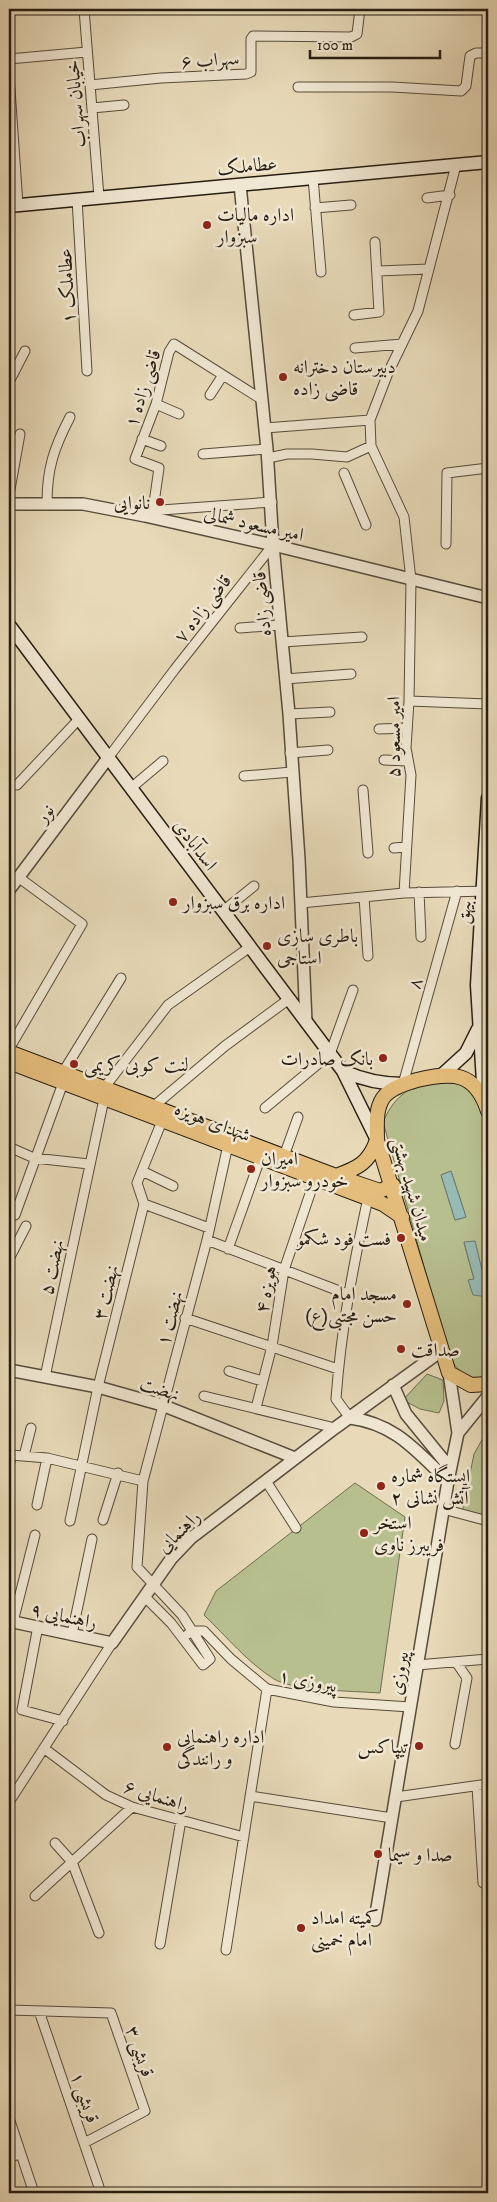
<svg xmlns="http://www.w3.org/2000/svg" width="497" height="2202" viewBox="0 0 497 2202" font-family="'IM FELL DW Pica',Amiri,serif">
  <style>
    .green { fill: #b7bf8f; stroke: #6e6e50; fill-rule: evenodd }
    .water { fill: #98bab4; stroke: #6a7b73 }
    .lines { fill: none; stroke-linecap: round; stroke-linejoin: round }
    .minor-casing { stroke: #564c3b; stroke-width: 11 }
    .tertiary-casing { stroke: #564c3b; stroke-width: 14 }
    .secondary-casing { stroke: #261d11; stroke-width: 15 }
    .primary-casing { stroke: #261d11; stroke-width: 16 }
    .minor { stroke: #f0e7d2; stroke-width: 9 }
    .tertiary { stroke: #f0e7d2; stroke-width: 11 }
    .secondary { stroke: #f0e7d2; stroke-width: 12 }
    .primary { stroke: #e4bd7c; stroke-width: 14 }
    .poi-dot { fill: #8f2418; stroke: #f0e7d2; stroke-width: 2 }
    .labels { text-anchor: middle; stroke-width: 5; stroke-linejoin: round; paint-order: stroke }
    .street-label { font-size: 19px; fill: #261d11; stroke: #f0e7d2 }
    .poi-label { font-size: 19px; fill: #261d11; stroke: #f0e7d2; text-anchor: start }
  </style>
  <rect width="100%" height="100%" fill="#e8dab9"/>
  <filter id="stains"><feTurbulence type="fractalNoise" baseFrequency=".004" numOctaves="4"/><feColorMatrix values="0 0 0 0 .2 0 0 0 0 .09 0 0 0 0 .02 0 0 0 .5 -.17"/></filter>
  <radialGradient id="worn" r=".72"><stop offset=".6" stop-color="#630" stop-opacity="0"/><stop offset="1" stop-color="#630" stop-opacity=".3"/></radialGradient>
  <path class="green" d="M444 1078C475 1087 479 1097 488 1127V1295L475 1242 464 1243 474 1279 469 1280 473 1294 488 1297V1380C469 1379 460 1374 450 1358L383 1122C396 1092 413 1085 444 1078ZM451 1171 466 1217 455 1220 441 1175Z
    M427 1374 443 1380 444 1401 439 1413 420 1409 403 1400Z
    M488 1429V1525L461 1518 474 1454Z
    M355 1483 405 1517 380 1693C355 1691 294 1691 274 1679 248 1663 226 1636 204 1615L216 1591Z"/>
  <path class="water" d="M451 1171 466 1217 455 1220 441 1175Z
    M475 1241 488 1295V1297L473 1295 468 1280 474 1279 464 1242Z"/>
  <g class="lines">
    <g class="minor-casing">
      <path id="minor" d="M84 9 99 197
        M9 59 87 52
        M9 75 18 205
        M90 85 161 78 246 74 251 72V39L253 36 351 37 357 34 360 9
        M298 87H392L461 91 466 86 470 56 476 53H488
        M92 108 124 105
        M313 178 321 272
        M427 198 450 195
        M77 199 87 371
        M315 208 351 205
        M378 271 429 269
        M354 315 379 312 375 242
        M355 348 402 344
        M9 382 25 351
        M210 395 223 375
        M156 404 179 414
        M265 428 370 420
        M142 439 161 446
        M203 454 267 449
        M268 458 287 454H312L347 457 371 446
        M344 473 366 525
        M9 495 20 434
        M47 503C47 468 54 448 70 417
        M153 510 159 468 135 459 156 404 169 352 174 344 261 399
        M147 511 272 502
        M446 544 447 473 488 468
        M240 628 281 625
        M282 642 362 637
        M285 679 351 674
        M409 701 488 704
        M289 714 330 712
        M379 729 407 728
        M290 753 328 750
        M108 758 175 669 273 545
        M384 760 407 761
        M244 776 292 772
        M17 785 79 719
        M131 788 163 761
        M363 790 368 853
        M394 848 406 847
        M419 892 421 937
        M404 893 411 775 406 748 409 701 411 580 404 517 371 446 370 420 388 373 418 311 456 165
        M364 897 368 956
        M301 903 404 893 488 891
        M223 911 254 886
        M9 1049 82 924 18 877
        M63 1072 121 978
        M403 1084 457 891
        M104 1088 168 1005 250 947
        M154 1106 225 1046 289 999
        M265 1108 330 1054 353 990
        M9 1147 34 1158 89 1164
        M284 1156 298 1117
        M142 1171 173 1186
        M144 1204 137 1183 162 1121
        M144 1204 209 1228
        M15 1215 63 1083
        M207 1240 347 1294
        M228 1249 260 1159
        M9 1259 26 1226
        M185 1318 338 1369
        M229 1371 262 1381
        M45 1377 104 1099
        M204 1396 335 1428
        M256 1408 272 1346 284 1270 315 1179
        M350 1418 336 1399C341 1329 353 1267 368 1198
        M24 1456 31 1428
        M9 1468 11 1455 47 1458 143 1481
        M266 1481 296 1528
        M37 1505 47 1458
        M443 1509 488 1521
        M103 1520 118 1473
        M70 1521 98 1387 144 1204
        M145 1597 171 1623 203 1665 210 1659 182 1615 137 1567 143 1481 207 1240 228 1145
        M13 1622 35 1535
        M38 1626 22 1710 63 1721
        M72 1634 92 1539
        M188 1634 192 1631H204L231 1659 267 1689 334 1702 410 1707
        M417 1665 488 1659
        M455 1744 467 1678 456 1662
        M45 1749 106 1795 132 1807 244 1837
        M477 1786 483 1883
        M250 1796 392 1818
        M396 1797 488 1784
        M9 1802 112 1643
        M55 1843 72 1862 99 1933
        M35 1896 132 1807
        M160 1944 181 1820
        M226 1950 267 1689
        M9 2010 111 2013 145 2111 84 2143
        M39 2011 101 2193
        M9 2118 34 2193
        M9 2157 21 2154"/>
    </g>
    <g class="tertiary-casing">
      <path id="tertiary" d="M240 185 267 449 273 545 289 714 299 859 306 1022
        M9 504H83L145 516 273 545 488 598
        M9 890 108 758
        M9 1370 98 1387 162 1405 295 1458
        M393 1385 406 1414 450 1468
        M350 1418C396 1424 416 1451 448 1481
        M458 1433 488 1396
        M9 1621 112 1643 171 1559 191 1538 335 1428 441 1351
        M375 1920 448 1481 458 1433 449 1373"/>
    </g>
    <g class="secondary-casing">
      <path id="secondary" d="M9 206 488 162
        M9 625 343 1071 377 1140
        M343 1071C363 1080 380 1084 403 1084
        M443 1074 466 1053 478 1029
        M484 1098 477 985 488 798"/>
    </g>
    <g class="primary-casing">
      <path id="primary" d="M9 1052 336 1176 380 1191 393 1185
        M9 1062 383 1204 402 1217
        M488 1111C475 1071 452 1072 417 1080 406 1083 390 1088 383 1098 375 1110 377 1126 377 1140L449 1373 471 1385 488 1384
        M336 1176C358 1168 369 1163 377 1140"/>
    </g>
    <use href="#minor" class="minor"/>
    <use href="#tertiary" class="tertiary"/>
    <use href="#secondary" class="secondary"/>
    <use href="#primary" class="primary"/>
  </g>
  <g class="poi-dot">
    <circle cx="207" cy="225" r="5"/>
    <circle cx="283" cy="377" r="5"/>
    <circle cx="160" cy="502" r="5"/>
    <circle cx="173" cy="902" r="5"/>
    <circle cx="267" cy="946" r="5"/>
    <circle cx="383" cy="1058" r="5"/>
    <circle cx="74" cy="1064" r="5"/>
    <circle cx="251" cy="1169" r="5"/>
    <circle cx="401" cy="1238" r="5"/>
    <circle cx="407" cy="1304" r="5"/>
    <circle cx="401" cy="1349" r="5"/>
    <circle cx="381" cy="1486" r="5"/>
    <circle cx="364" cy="1533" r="5"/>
    <circle cx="419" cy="1746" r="5"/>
    <circle cx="167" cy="1747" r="5"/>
    <circle cx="378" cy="1854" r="5"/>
    <circle cx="301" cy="1928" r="5"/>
  </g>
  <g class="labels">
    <g class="street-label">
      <text transform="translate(210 59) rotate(-4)" y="7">سهراب ۶</text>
      <text transform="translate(75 104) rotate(-95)" y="7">خیابان سهراب</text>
      <text transform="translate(247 165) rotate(-5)" y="7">عطاملک</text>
      <text transform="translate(66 286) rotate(-93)" y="7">عطاملک ۱</text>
      <text transform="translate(142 388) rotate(-72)" y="7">قاضی زاده ۱</text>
      <text transform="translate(254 523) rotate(13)" y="7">امیر مسعود شمالی</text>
      <text transform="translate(261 604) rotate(-95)" y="7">قاضی زاده</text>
      <text transform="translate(202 608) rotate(-52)" y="7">قاضی زاده ۷</text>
      <text transform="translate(393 737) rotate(-90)" y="7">امیر مسعود ۵</text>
      <text transform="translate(44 813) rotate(-53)" y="7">نور</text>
      <text transform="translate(196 844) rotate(53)" y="7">اسدآبادی</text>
      <text transform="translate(463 912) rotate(-87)" y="7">بیهق</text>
      <text transform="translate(414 983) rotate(-74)" y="7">۸</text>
      <text transform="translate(213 1121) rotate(21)" y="7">شهدای هویزه</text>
      <text transform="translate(413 1189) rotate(74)" y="7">میدان شهید بهشتی</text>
      <text transform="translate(51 1267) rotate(-78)" y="7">نهضت ۵</text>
      <text transform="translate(265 1289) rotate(-79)" y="7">هویزه ۴</text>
      <text transform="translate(105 1292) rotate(-76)" y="7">نهضت ۳</text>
      <text transform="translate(169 1318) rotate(-75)" y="7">نهضت ۱</text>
      <text transform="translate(160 1388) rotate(18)" y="7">نهضت</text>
      <text transform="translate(178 1531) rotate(-44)" y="7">راهنمایی</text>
      <text transform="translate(64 1615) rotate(12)" y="7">راهنمایی ۹</text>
      <text transform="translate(398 1673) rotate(-81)" y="7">پیروزی</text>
      <text transform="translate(308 1680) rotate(10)" y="7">پیروزی ۱</text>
      <text transform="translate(157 1795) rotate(18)" y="7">راهنمایی ۶</text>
      <text transform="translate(141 2051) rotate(71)" y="7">قریشی ۳</text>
      <text transform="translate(86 2097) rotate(71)" y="7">قریشی ۱</text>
    </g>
    <g class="poi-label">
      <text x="217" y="221">اداره مالیات<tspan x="217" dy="22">سبزوار</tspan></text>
      <text x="293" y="373">دبیرستان دخترانه<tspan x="293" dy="22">قاضی زاده</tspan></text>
      <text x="150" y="509" text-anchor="end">نانوایی</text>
      <text x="183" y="909">اداره برق سبزوار</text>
      <text x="277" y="942">باطری سازی<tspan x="277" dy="22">استاجی</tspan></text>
      <text x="373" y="1065" text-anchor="end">بانک صادرات</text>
      <text x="84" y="1071">لنت کوبی کریمی</text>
      <text x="261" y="1165">امیران<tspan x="261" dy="22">خودرو سبزوار</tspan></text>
      <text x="391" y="1245" text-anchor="end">فست فود شکمو</text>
      <text x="397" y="1300" text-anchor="end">مسجد امام<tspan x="397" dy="22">حسن مجتبی(ع)</tspan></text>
      <text x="411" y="1356">صداقت</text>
      <text x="391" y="1482">ایستگاه شماره<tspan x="391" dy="22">۲ آتش نشانی</tspan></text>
      <text x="374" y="1529">استخر<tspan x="374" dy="22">فریبرز ناوی</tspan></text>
      <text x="177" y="1743">اداره راهنمایی<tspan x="177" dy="22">و رانندگی</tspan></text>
      <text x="409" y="1753" text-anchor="end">تیپاکس</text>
      <text x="388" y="1861">صدا و سیما</text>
      <text x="311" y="1924">کمیته امداد<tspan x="311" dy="22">امام خمینی</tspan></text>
    </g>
  </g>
  <rect width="497" height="2202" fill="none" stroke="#e8dab9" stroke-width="30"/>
  <rect x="10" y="10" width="477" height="2182" fill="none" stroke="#261d11" stroke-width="2.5"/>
  <rect x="15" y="15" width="467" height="2172" fill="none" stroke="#261d11"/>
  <path d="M310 50v8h130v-8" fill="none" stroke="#261d11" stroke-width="2.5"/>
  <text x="317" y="50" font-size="15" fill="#261d11" stroke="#f0e7d2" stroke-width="4" paint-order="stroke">100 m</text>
  <rect width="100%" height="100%" filter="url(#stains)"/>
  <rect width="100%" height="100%" fill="url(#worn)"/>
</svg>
